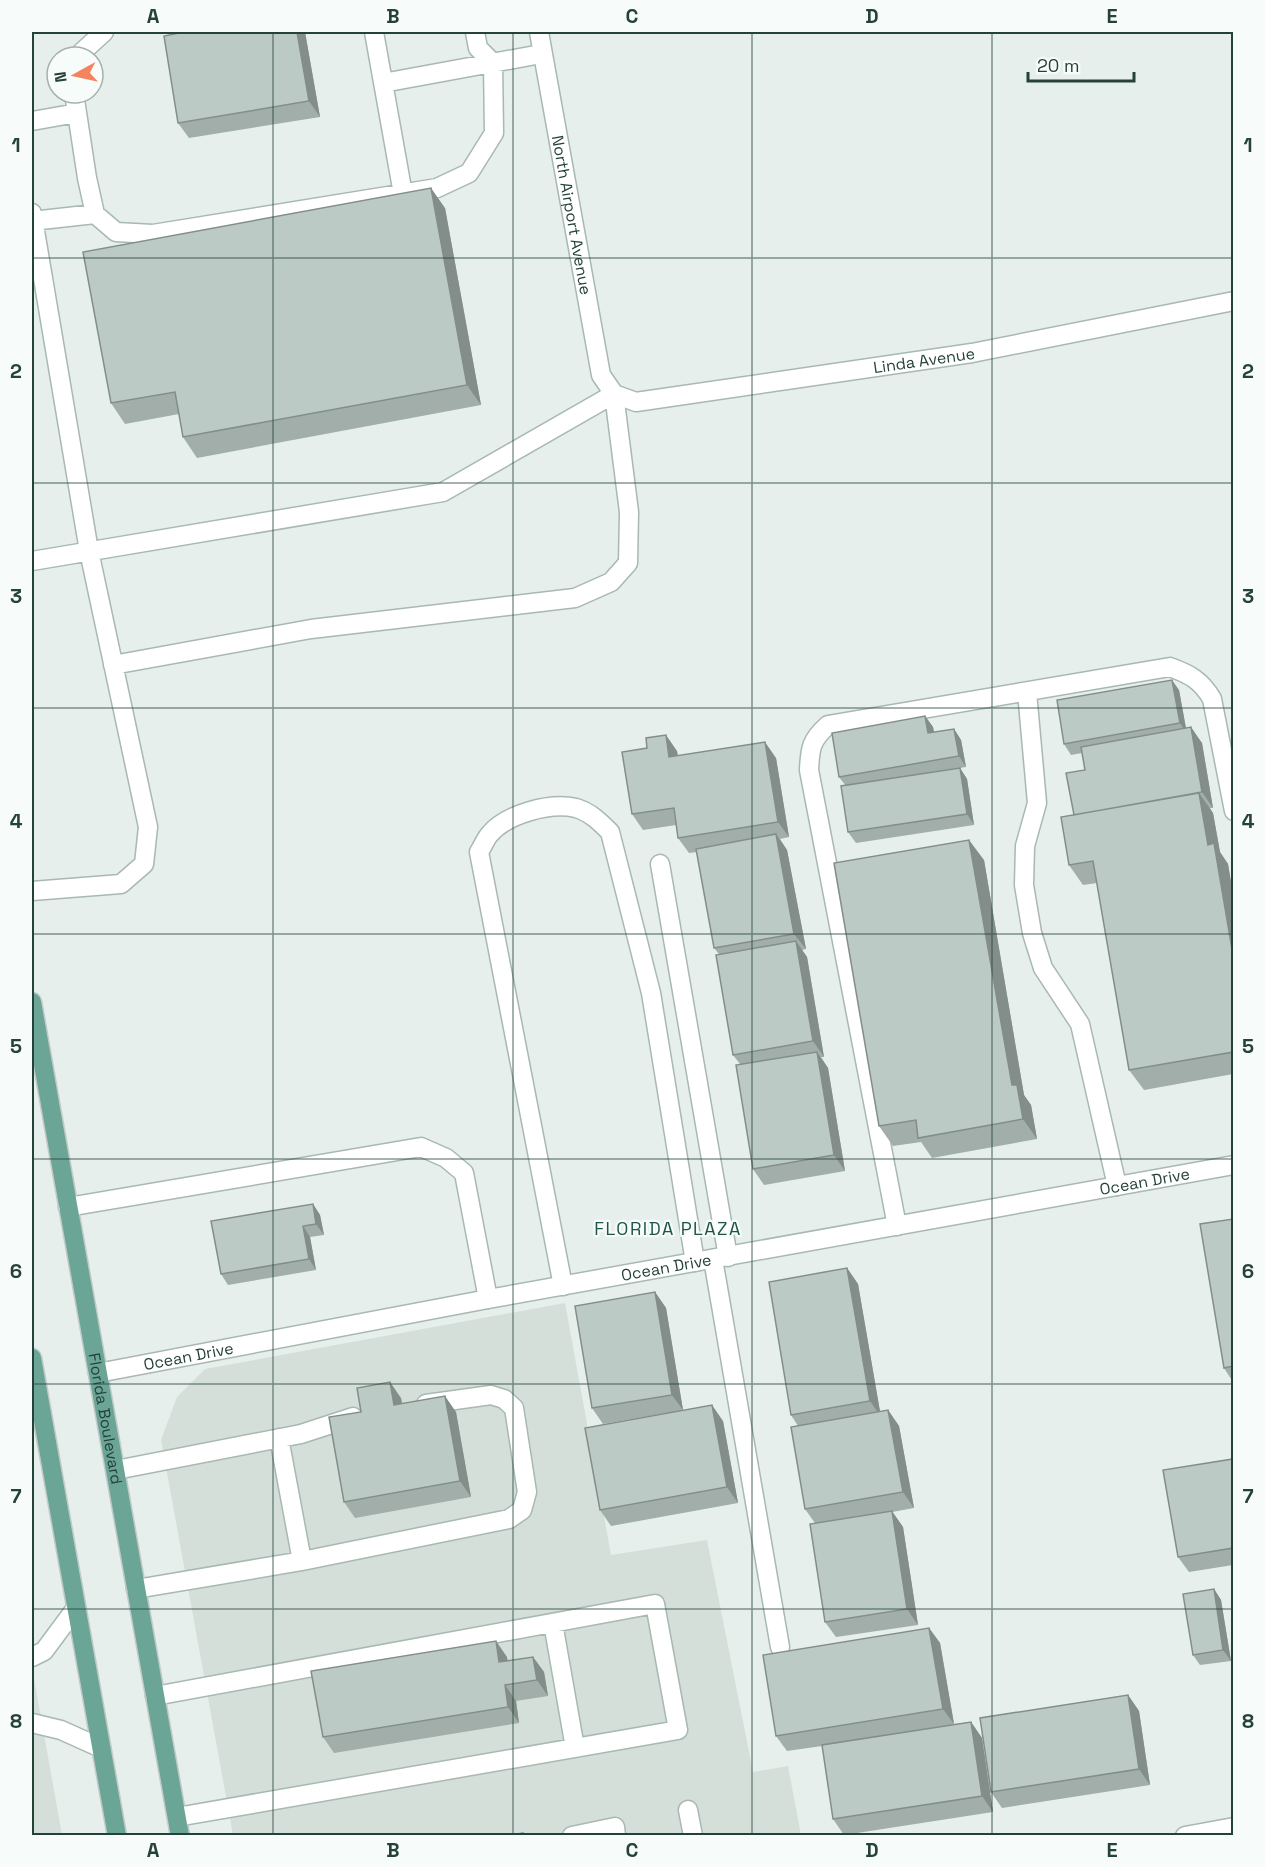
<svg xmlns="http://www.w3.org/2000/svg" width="1265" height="1867" viewBox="0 0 1265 1867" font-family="'Space Grotesk',sans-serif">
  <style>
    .built { fill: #d4dfda }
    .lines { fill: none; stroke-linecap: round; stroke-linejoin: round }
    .service-casing { stroke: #a8b8b2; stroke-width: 21 }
    .minor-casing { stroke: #a8b8b2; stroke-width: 21 }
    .primary-casing { stroke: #c2cac8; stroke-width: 21 }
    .service { stroke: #fff; stroke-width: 18 }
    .minor { stroke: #fff; stroke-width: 18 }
    .primary { stroke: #6aa596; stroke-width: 18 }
    .wall { fill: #a1aea9 }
    .shaded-wall { fill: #838d89 }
    .building { fill: #bbcac4; stroke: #838d89; stroke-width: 1.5 }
    .grid { fill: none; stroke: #24423a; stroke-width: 1.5; stroke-opacity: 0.55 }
    .labels { text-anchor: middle; stroke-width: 4.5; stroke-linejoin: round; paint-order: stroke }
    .street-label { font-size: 16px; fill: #24423a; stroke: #f7fbf9 }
    .neighbourhood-label { font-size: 18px; letter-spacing: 1.5px; fill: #1f5548; stroke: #f7fbf9 }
    .neatline { fill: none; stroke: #24423a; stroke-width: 2 }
    .grid-label { font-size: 20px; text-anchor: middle; font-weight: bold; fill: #24423a }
  </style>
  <rect width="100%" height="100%" fill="#e6efeb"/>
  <path class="built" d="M565 1303 611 1555 707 1540 753 1772 788 1766 801 1835H233L161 1440 177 1397 205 1369Z
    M32 1667 62 1835H32Z"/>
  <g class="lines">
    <g class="service-casing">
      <path id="service" d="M374 32 403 194
        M80 57 81 53 104 32
        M383 83 541 54
        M74 93 87 178 95 214 116 232 153 234 437 188 469 173 494 133 493 63 478 48 475 32
        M32 121 77 113
        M32 213 89 551 148 827 144 864 121 884 32 891
        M32 221 95 214
        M32 561 443 492 614 394 629 512 628 563 611 582 575 598 311 629 113 665
        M1027 692 1037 803 1025 846 1024 885 1032 933 1043 968 1080 1024 1117 1186
        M660 864 728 1257
        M68 1207 421 1147 446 1158 464 1173 488 1299
        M897 1226 809 770C810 748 811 740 828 725L1170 667C1189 674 1201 680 1212 699L1234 811
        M713 1259 780 1647
        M563 1286 479 852C483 846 485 840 489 835 506 814 550 802 576 808 590 812 600 822 610 832L651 993 695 1262
        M279 1438 302 1561
        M116 1470 301 1434 353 1417
        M136 1589 302 1561 509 1519 522 1510 527 1492 514 1408 504 1399 491 1395 426 1404
        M553 1623 575 1748
        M32 1657 44 1651 76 1608
        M155 1696 655 1604 678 1730 177 1817
        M32 1723 61 1730 101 1748
        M688 1810 693 1836
        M572 1836 615 1827 616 1836
        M1185 1836 1234 1827"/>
    </g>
    <g class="minor-casing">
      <g id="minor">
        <path id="s1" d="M539 32 601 375 614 394 636 402 972 353 1234 301"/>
        <path id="s2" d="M98 1373 488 1299 1234 1165"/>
      </g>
    </g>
    <g class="primary-casing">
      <g id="primary">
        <path id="s3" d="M32 1002 180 1836"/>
        <path d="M32 1358 117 1836"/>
      </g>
    </g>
    <use href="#service" class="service"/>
    <use href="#minor" class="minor"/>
    <use href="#primary" class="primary"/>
  </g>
  <path class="wall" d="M305 32 320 117 189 138 178 123Z
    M445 208 481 405 197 458 183 437 179 414 125 424 111 403Z
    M1179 690 1186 728 1202 743 1213 808H1210L1213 813 1220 852 1228 864 1233 894V1074L1144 1090 1129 1070 1097 883 1083 885 1069 865 1074 815 1085 770 1082 753 1071 755 1064 744Z
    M925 716 933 727 934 732 954 729 961 740 966 767 947 770 960 768 967 779 974 825 856 843 848 832 846 786 839 777Z
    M677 751 678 756 776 758 789 837 780 839 787 850 806 949 802 950 807 957 824 1057H821L828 1068 845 1171 764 1185 753 1169 740 1064 733 1055 719 954 714 948 697 852 689 853 678 838 676 825 643 830 632 814Z
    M984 860 1024 1095 1031 1105 1037 1139 932 1158 921 1142 893 1146 879 1126Z
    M313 1204 320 1215 324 1235 310 1237 316 1270 228 1285 221 1274Z
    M1233 1219V1382L1224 1368Z
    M847 1268 858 1284 880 1412 888 1410 899 1426 914 1508 892 1512 903 1527 918 1625 836 1637 825 1622 815 1523 805 1509 798 1426 791 1415Z
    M655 1292 666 1308 683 1410 723 1421 738 1503 611 1526 600 1510 673 1412 603 1424 592 1408Z
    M401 1398 402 1404 456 1412 471 1497 355 1518 344 1502 361 1412Z
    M1233 1459V1565L1189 1572 1178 1557Z
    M1214 1589 1221 1600 1231 1661 1200 1665 1193 1655Z
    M929 1628 940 1643 954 1724 971 1722 982 1738 993 1812 844 1835 833 1819 822 1746 787 1751 776 1736Z
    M507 1657V1661L533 1657 544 1672 548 1696 516 1701 519 1723 334 1753 323 1737Z
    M1128 1695 1139 1711 1150 1785 1002 1808 991 1792Z"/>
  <path class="shaded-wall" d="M297 32H305L320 117 309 101Z
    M431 188 445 208 481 405 467 385Z
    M1172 680 1179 690 1187 734 1180 723Z
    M925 716 933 727 936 744 928 733Z
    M1191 727 1202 743 1213 808 1202 792Z
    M954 729 961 740 966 767 959 756Z
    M666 735 677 751 680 773 669 757Z
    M765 742 776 758 789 837 778 822Z
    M960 768 967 779 974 825 967 814Z
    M1199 793 1213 813 1220 852 1228 864 1233 894V955L1208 845Z
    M776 834 787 850 806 949 794 934Z
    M969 840 984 860 1024 1095 1031 1105 1037 1139 1023 1119 1012 1085Z
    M796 941 807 957 824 1057 813 1041Z
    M817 1052 828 1068 845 1171 834 1155Z
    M313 1204 320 1215 324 1235 316 1224Z
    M303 1226 310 1237 316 1270 309 1259Z
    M847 1268 858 1284 881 1417 870 1401Z
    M655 1292 666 1308 683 1410 672 1395Z
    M390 1382 401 1398 405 1421 394 1405Z
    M445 1396 456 1412 471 1497 460 1481Z
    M712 1405 723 1421 738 1503 727 1487Z
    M888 1410 899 1426 914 1508 903 1492Z
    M892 1511 903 1527 918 1625 907 1609Z
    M1214 1589 1221 1600 1231 1661 1223 1650Z
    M929 1628 940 1643 954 1724 943 1709Z
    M496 1641 507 1657 510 1678 499 1662Z
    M533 1657 544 1672 548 1696 537 1680Z
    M505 1685 516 1701 519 1723 508 1707Z
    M1128 1695 1139 1711 1150 1785 1139 1769Z
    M971 1722 982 1738 993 1812 982 1796Z"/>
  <path class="building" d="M184 32H297L309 101 178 123 164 36Z
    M431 188 467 385 183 437 175 392 111 403 83 252Z
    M1172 680 1180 723 1064 744 1057 700Z
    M925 716 928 733 954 729 959 756 839 777 832 733Z
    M1191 727 1202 792 1074 815 1066 773 1085 770 1081 747Z
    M666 735 669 757 765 742 778 822 678 838 674 808 632 814 622 752 647 748 646 738Z
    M960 768 967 814 848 832 841 786Z
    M1199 793 1208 845 1214 843 1233 955V1052L1129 1070 1093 861 1069 865 1061 817Z
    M776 834 794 934 714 948 696 849Z
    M969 840 1012 1085H1017L1023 1119 918 1138 916 1120 879 1126 834 863Z
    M796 941 813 1041 733 1055 716 955Z
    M817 1052 834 1155 753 1169 736 1065Z
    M313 1204 316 1224 303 1226 309 1259 221 1274 211 1221Z
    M1233 1219V1366L1224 1368 1200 1224Z
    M847 1268 870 1401 791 1415 769 1282Z
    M655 1292 672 1395 592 1408 575 1306Z
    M390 1382 394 1405 445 1396 460 1481 344 1502 329 1417 361 1412 357 1388Z
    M712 1405 727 1487 600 1510 585 1428Z
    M888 1410 903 1492 805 1509 791 1427Z
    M1233 1459V1548L1178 1557 1163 1470Z
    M892 1511 907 1609 825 1622 810 1524Z
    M1214 1589 1223 1650 1193 1655 1183 1594Z
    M929 1628 943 1709 776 1736 763 1655Z
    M496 1641 499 1662 533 1657 537 1680 505 1685 508 1707 323 1737 311 1671Z
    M1128 1695 1139 1769 991 1792 980 1718Z
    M971 1722 982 1796 833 1819 822 1745Z
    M523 1833V1836H507Z"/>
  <path class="grid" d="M273 32V1836M513 32V1836M752 32V1836M992 32V1836M32 258H1234M32 483H1234M32 708H1234M32 934H1234M32 1159H1234M32 1384H1234M32 1609H1234"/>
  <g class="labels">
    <g class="street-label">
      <text dy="6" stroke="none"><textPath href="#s1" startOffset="186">North Airport Avenue</textPath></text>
      <text dy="6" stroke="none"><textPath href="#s1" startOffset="686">Linda Avenue</textPath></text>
      <text dy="6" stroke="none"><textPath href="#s2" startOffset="1064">Ocean Drive</textPath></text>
      <text dy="6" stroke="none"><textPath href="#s2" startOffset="578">Ocean Drive</textPath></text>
      <text dy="6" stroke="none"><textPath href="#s2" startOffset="92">Ocean Drive</textPath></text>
      <text dy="6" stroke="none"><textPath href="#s3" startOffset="423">Florida Boulevard</textPath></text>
    </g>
    <g class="neighbourhood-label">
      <text x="668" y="1235">FLORIDA PLAZA</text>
    </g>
  </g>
  <rect width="1265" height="1867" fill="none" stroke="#f7fbf9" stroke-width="66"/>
  <g transform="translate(75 75) rotate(262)"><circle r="28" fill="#f7fbf9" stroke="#a3b1ad" stroke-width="1.5"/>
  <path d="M0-4.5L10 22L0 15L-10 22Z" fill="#f4845f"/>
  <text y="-9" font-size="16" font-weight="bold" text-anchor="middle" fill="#24423a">N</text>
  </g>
  <path d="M1028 72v9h106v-9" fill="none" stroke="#24423a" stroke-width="3"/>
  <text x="1037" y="72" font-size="18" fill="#24423a" stroke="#f7fbf9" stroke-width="4.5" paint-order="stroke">20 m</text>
  <rect x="33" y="33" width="1199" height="1801" class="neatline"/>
  <g class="grid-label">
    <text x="153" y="23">A</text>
    <text x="393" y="23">B</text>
    <text x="632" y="23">C</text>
    <text x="872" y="23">D</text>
    <text x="1112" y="23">E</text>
    <text x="16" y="152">1</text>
    <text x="1248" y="152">1</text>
    <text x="16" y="378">2</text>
    <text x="1248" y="378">2</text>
    <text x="16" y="603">3</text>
    <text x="1248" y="603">3</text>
    <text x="16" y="828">4</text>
    <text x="1248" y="828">4</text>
    <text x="16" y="1053">5</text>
    <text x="1248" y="1053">5</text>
    <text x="16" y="1278">6</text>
    <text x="1248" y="1278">6</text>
    <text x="16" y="1503">7</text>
    <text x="1248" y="1503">7</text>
    <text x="16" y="1728">8</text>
    <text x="1248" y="1728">8</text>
    <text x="153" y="1857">A</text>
    <text x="393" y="1857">B</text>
    <text x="632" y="1857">C</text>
    <text x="872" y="1857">D</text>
    <text x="1112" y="1857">E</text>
  </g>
</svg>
